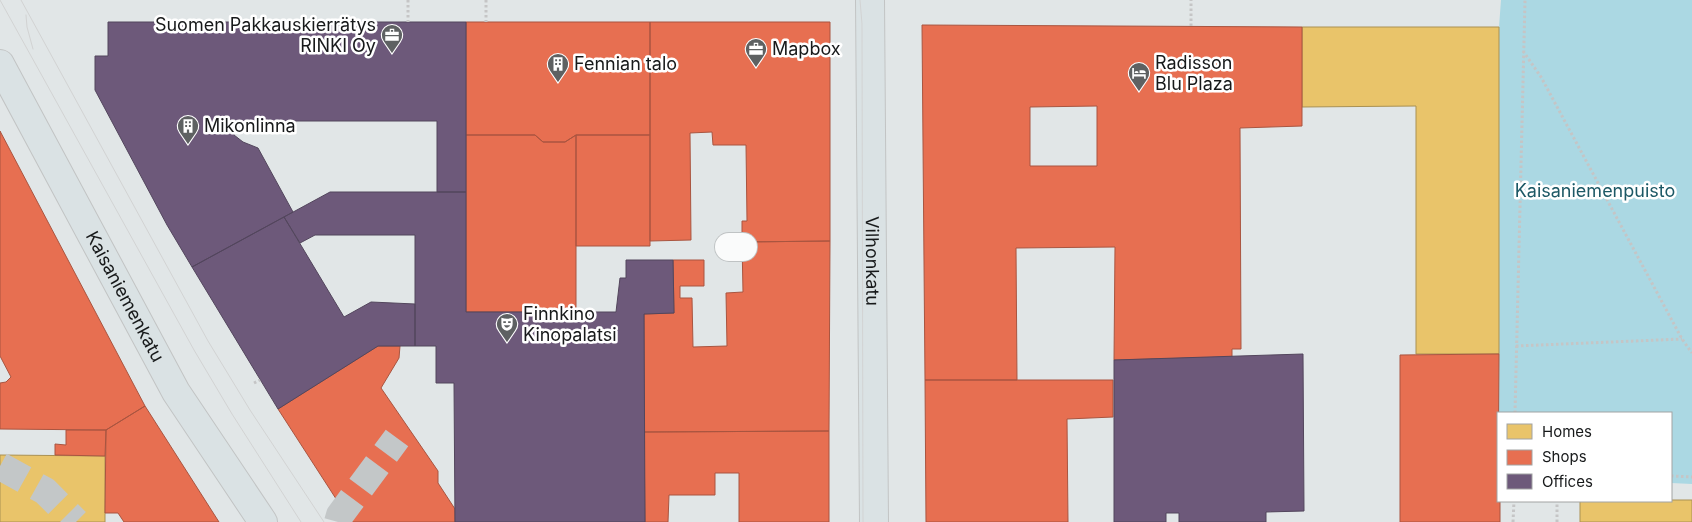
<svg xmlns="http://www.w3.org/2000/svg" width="1692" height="522" viewBox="0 0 1692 522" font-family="Inter,sans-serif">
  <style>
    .green { fill: #abd8e3 }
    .homes { fill: #e9c46a; stroke: #aa9152 }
    .shops { fill: #e76f51; stroke: #a95540; fill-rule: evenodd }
    .offices { fill: #6d597a; stroke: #53465d }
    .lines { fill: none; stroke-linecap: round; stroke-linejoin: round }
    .minor-tunnel { stroke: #c3c7c8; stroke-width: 28; stroke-dasharray: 28 14; stroke-linecap: butt }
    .minor-casing { stroke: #bfc3c4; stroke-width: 30 }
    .major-casing { stroke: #c2c4c4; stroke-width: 30 }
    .path { stroke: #c5c5c6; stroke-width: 3; stroke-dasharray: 2.5 2.5; stroke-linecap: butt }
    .minor { stroke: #fafbfb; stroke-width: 28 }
    .major { stroke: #dae2e4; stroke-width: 28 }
    .tram { stroke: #d2d3d3; stroke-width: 1 }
    .labels { text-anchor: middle; stroke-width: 5; stroke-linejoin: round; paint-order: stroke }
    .poi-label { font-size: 18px; fill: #17191a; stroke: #fff; text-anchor: start }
    .park-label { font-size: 18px; fill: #1c5865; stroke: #fff }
    .street-label { font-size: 18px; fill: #17191a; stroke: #fff }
  </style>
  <rect width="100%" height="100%" fill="#e1e6e7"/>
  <path class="green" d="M1501 0H1692V484L1671 483V413H1499V27Z"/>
  <path class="homes" d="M1302 27H1499V354H1416V106L1302 107Z
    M0 455 105 456V522H0Z
    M1671 500H1692V522H1580V501Z"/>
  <path class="shops" d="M466 22H650V135H576L565 142H543L535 135H466Z
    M650 22H830V241L742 242V221H747L746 145H713L712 132 690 133 691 240 650 241Z
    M922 25 1302 27V126L1240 128 1241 349H1232V357L1114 360 1115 247 1016 248 1017 380H925ZM1097 106V166H1030V107Z
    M0 131 145 406 106 430 0 429V383L6 382 11 377 0 356Z
    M466 135H535L543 142H565L576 135V312H466Z
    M576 135H650V246H576Z
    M830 241 829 431 644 432V314L674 313 673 260H704V286H680V298H692L693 347 727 346 726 293 743 292 742 242Z
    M378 346H400L399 358 381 388 438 471V483L455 509V522H351L278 409Z
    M1499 354 1498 501H1500V522H1400V355Z
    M925 380H1113V417L1067 419 1068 522H926Z
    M145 406 219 522H124L118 513H105L106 430Z
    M66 430H106L105 456 55 455V444L66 445Z
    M829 431V522H739V473H715V495H669L668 522H645L644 432Z"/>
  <path class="offices" d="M108 22H466V192H437V121H234V135L243 142 258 148 293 212 192 267 167 225 95 90V56H108Z
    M330 192H466V312H616L620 278H626V260H673L674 313 644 314 645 522H455L454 383H436V346H415V235H315L300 243 284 217Z
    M284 217 344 317 371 302 415 304V346H378L278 409 192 267Z
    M1303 354 1304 511 1266 512V522H1179V513H1166V522H1114V360Z"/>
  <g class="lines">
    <path class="minor-tunnel" d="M0 466 45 491 76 522
      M338 522 340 515 397 438"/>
    <g class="minor-casing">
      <path id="minor" d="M729 247H743"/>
    </g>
    <g class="major-casing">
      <g id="major">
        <path id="s1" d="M870 0 874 522"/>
        <path id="s2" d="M0 64 176 392 263 522"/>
      </g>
    </g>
    <path class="path" d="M408 0V22
      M486 0V22
      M1191 26V0
      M1523 51 1541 77 1682 339 1692 353
      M1516 346 1682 339
      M254 383 260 380
      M1515 413 1525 0
      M1671 476 1692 477
      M1513 522 1514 501
      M1557 522V501"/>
    <use href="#minor" class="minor"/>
    <use href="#major" class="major"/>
    <path class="tram" d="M0 0 194 350 232 414 301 522
      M21 0 208 341 250 410 324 522
      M860 0 862 24 863 522
      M26 15 27 27 33 49"/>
  </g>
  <defs>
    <g id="office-pin" transform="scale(1.125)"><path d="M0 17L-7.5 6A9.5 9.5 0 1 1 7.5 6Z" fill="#5e6162" stroke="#fff"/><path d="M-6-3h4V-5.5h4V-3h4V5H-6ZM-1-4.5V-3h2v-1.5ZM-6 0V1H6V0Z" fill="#fff"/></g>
    <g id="building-pin" transform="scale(1.125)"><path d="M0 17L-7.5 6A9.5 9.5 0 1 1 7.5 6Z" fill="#5e6162" stroke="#fff"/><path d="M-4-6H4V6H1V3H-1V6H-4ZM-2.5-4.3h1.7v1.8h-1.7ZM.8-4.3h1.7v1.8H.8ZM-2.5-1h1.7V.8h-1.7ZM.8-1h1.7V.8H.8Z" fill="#fff"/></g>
    <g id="hotel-pin" transform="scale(1.125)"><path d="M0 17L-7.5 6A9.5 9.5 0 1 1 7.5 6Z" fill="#5e6162" stroke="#fff"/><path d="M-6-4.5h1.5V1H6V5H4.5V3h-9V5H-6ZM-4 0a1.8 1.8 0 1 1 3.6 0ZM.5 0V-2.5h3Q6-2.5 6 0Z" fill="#fff"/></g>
    <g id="theatre-pin" transform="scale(1.125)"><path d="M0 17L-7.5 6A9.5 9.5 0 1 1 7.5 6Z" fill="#5e6162" stroke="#fff"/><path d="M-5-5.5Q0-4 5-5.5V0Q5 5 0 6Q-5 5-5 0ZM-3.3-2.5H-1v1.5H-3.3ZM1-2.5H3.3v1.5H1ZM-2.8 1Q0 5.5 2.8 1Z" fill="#fff"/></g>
  </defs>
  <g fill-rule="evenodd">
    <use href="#office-pin" x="392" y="35"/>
    <use href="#office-pin" x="756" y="49"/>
    <use href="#building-pin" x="558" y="64"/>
    <use href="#hotel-pin" x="1139" y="73"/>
    <use href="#building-pin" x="188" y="126"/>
    <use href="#theatre-pin" x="507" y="324"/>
  </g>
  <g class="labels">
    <g class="poi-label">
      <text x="376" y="31" text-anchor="end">Suomen Pakkauskierrätys<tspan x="376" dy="21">RINKI Oy</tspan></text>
      <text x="772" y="55">Mapbox</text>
      <text x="1155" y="69">Radisson<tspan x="1155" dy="21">Blu Plaza</tspan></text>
      <text x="574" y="70">Fennian talo</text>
      <text x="204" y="132">Mikonlinna</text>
      <text x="523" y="320">Finnkino<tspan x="523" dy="21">Kinopalatsi</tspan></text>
    </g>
    <g class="park-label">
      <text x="1595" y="197">Kaisaniemenpuisto</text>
    </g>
    <g class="street-label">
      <text dy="6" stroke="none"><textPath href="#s1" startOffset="261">Vilhonkatu</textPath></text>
      <text dy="6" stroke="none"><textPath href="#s2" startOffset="264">Kaisaniemenkatu</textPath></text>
    </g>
  </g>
  <rect x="1497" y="412" width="175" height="90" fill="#ffffff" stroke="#a2a3a3"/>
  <rect x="1507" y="424" width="25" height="15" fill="#e9c46a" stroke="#a2a3a3"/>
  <text x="1542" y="437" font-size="15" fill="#17191a">Homes</text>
  <rect x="1507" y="450" width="25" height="15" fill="#e76f51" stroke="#a2a3a3"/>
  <text x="1542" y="462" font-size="15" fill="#17191a">Shops</text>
  <rect x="1507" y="474" width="25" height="15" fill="#6d597a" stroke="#a2a3a3"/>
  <text x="1542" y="487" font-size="15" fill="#17191a">Offices</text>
</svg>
